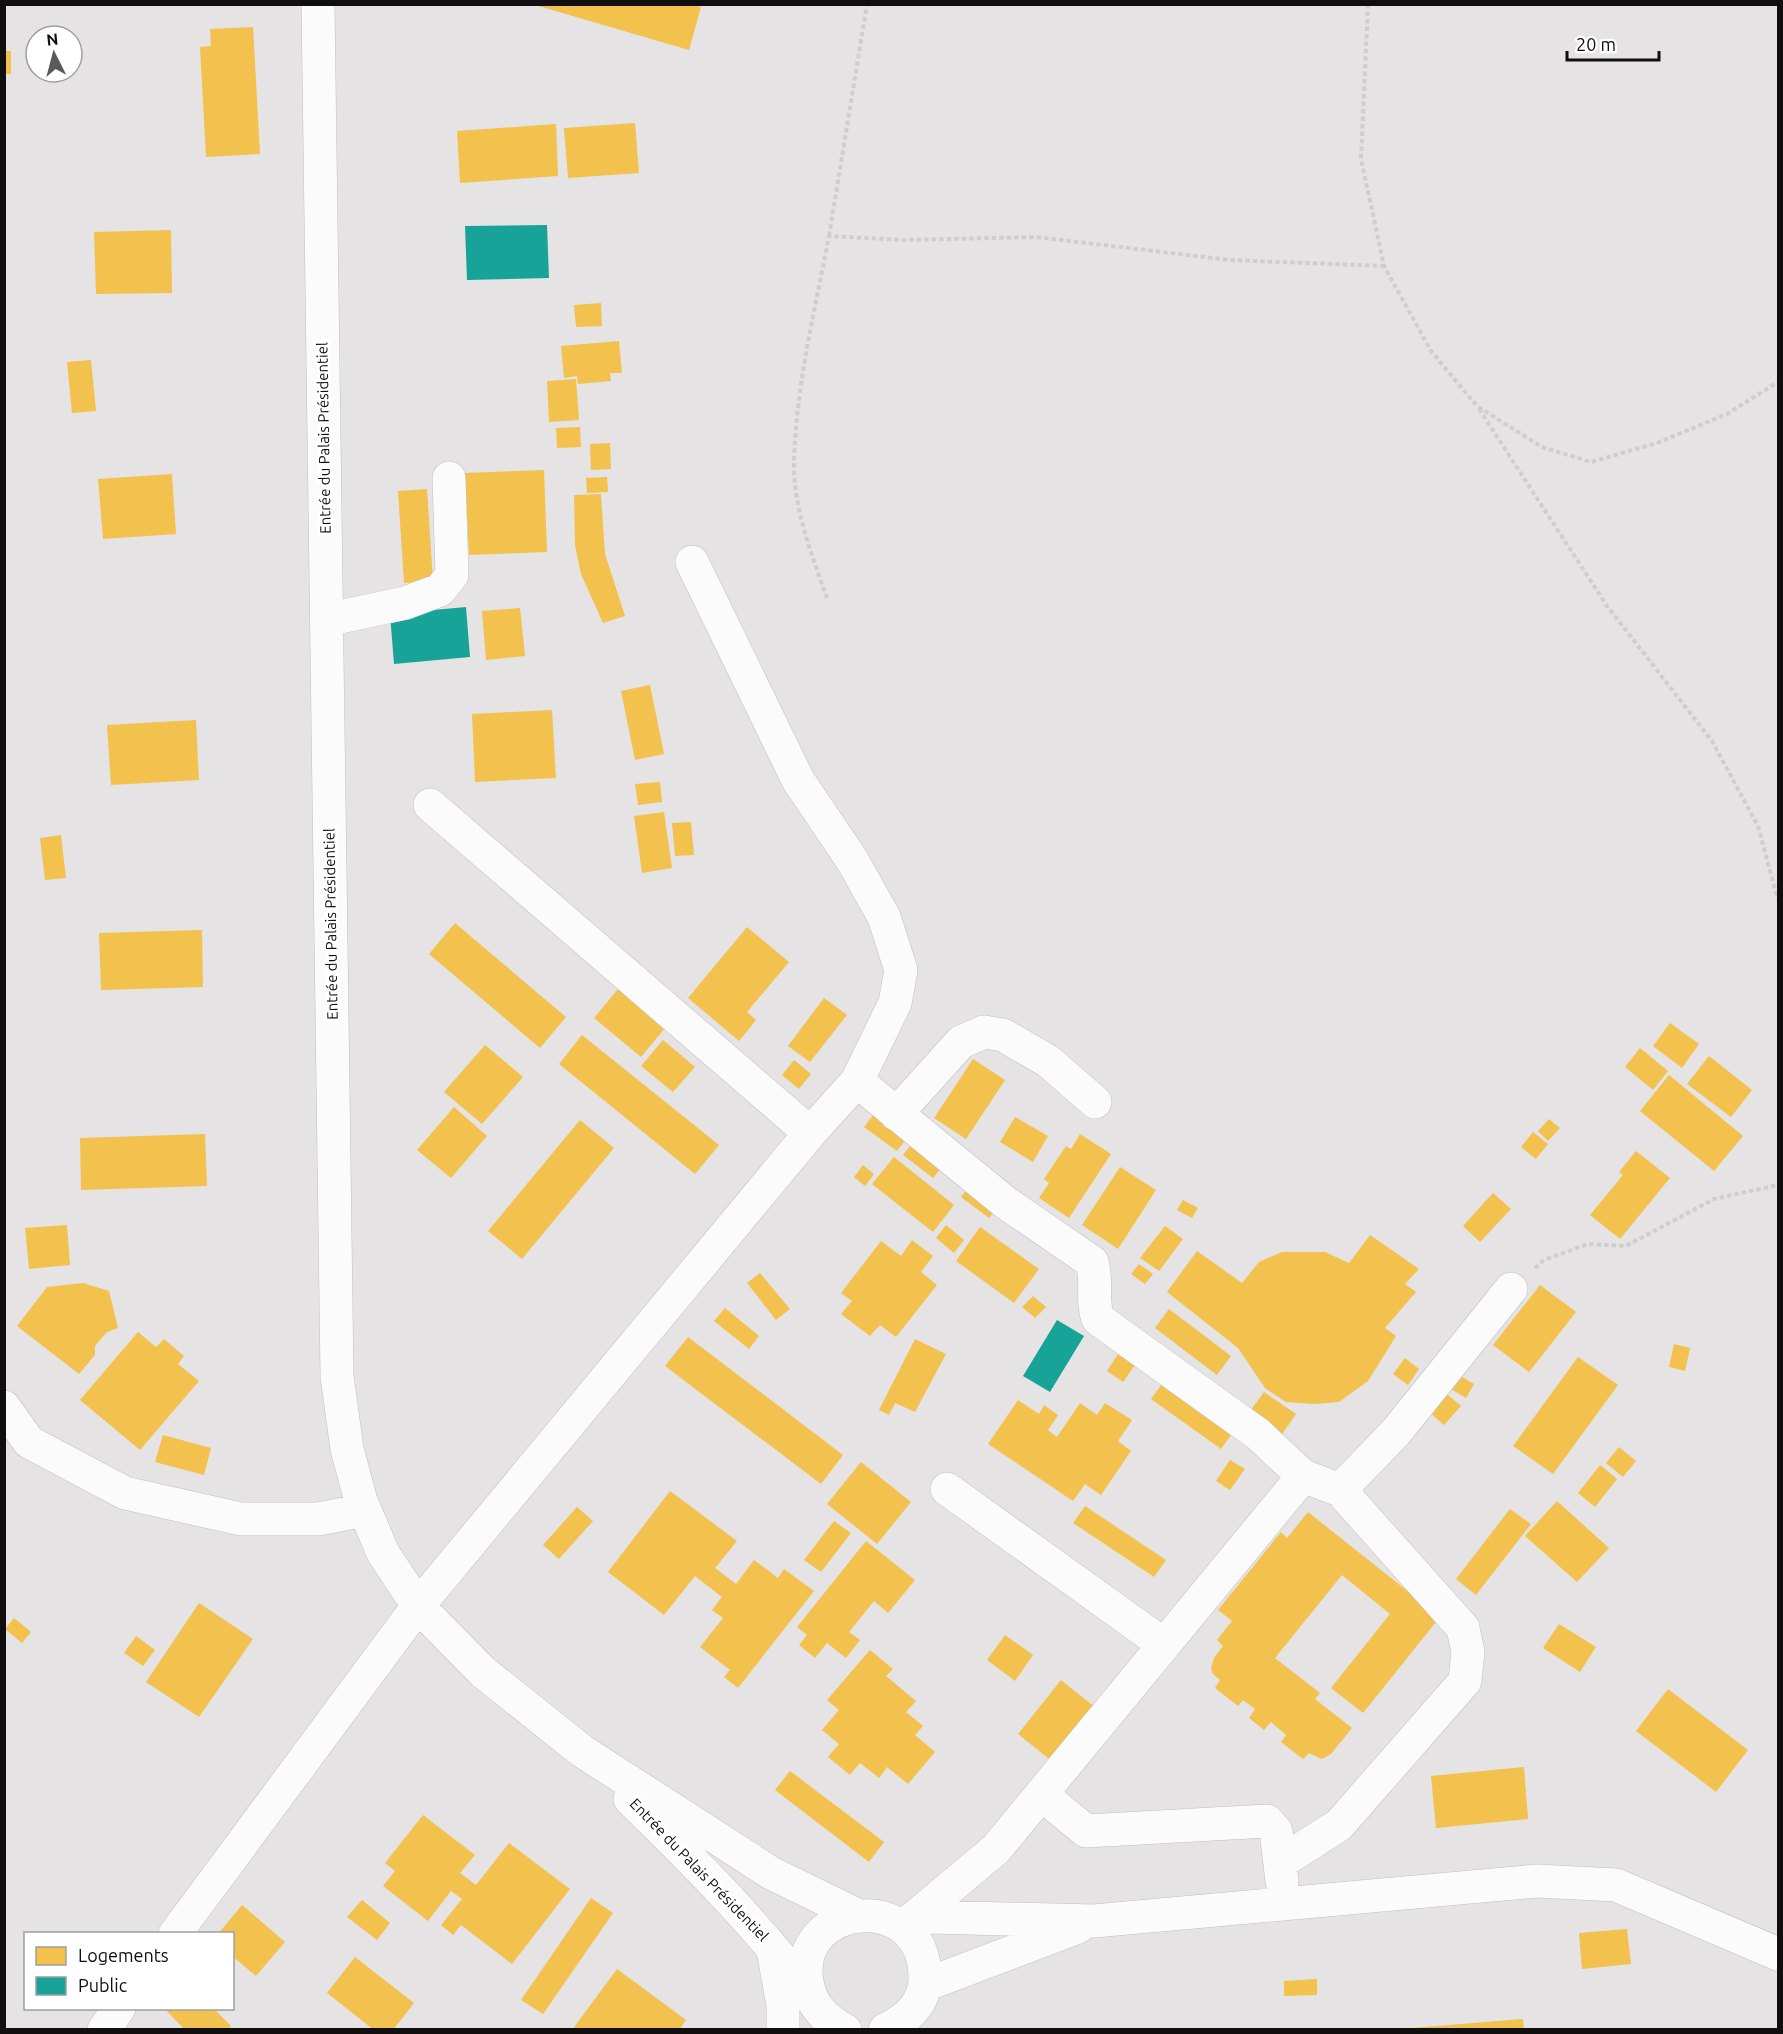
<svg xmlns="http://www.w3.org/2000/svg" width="1783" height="2034" viewBox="0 0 1783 2034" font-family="Ubuntu,sans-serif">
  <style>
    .homes { fill: #f2c14e }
    .public { fill: #17a398 }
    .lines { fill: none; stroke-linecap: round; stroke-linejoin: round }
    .minor-casing { stroke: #c1bfbf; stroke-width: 34 }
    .path { stroke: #cfcece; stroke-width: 4; stroke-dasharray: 4.5 3; stroke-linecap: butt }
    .minor { stroke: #fbfbfb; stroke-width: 33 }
    .labels { text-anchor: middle; stroke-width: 6; stroke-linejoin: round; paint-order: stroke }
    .street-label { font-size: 15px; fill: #100e0e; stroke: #fff }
  </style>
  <rect width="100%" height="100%" fill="#e5e3e3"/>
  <path class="homes" d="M535 5H694L701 7 689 50Z
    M253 27 260 154 206 157 200 47 211 46 210 29Z
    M4 51H11V74H4Z
    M635 123 639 173 568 178 564 128Z
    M556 124 558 176 460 183 457 131Z
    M171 230 172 293 96 294 94 232Z
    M601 303 602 326 576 327 574 305Z
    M619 341 622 373H610L611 381 578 384 577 376 564 378 561 346Z
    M91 360 96 411 72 413 67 362Z
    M576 379 579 420 549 422 547 381Z
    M580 427 581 447 557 448 556 428Z
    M610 443 611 469 591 470 590 444Z
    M544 470 547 552 469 555 465 473Z
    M172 474 176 534 103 539 98 479Z
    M607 477 608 492 587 493 586 478Z
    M427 489 433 581 404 583 398 491Z
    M601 494 605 554 625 616 603 623 581 574 575 545 574 495Z
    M520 608 525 656 486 660 482 611Z
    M650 685 664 754 635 760 621 691Z
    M552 710 556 778 475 782 472 714Z
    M196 720 199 780 111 785 107 725Z
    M660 782 662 802 638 805 635 784Z
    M664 812 672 868 642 873 634 816Z
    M691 822 694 855 675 856 672 823Z
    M61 835 66 878 45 880 40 838Z
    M455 923 566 1017 540 1048 429 954Z
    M747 927 789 962 747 1012 756 1020 739 1041 688 998Z
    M202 930 203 987 101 990 99 933Z
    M623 983 670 1022 641 1057 594 1018Z
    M824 998 847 1015 810 1062 788 1046Z
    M1670 1023 1699 1044 1682 1068 1653 1046Z
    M582 1035 719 1145 695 1174 559 1064Z
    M663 1040 695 1067 673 1092 641 1066Z
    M485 1045 523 1077 482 1124 444 1092Z
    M1640 1048 1668 1071 1653 1090 1625 1067Z
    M1709 1056 1752 1090 1731 1117 1687 1084Z
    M973 1059 1005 1080 966 1139 934 1118Z
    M794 1060 811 1074 799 1089 782 1075Z
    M1669 1075 1743 1136 1714 1171 1640 1111Z
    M454 1107 487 1136 451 1178 417 1150Z
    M876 1111 909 1135 897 1151 864 1127Z
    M1015 1117 1048 1136 1033 1162 1000 1142Z
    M1549 1119 1560 1128 1548 1141 1538 1131Z
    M580 1120 614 1148 522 1259 488 1231Z
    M1533 1132 1548 1144 1536 1159 1521 1147Z
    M205 1134 207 1186 81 1190 80 1138Z
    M1080 1134 1111 1154 1069 1218 1039 1198 1049 1183 1044 1179 1066 1146 1071 1149Z
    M915 1140 945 1163 933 1178 903 1155Z
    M1636 1151 1670 1178 1620 1239 1590 1215 1623 1175 1619 1172Z
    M894 1157 954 1205 933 1232 872 1184Z
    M863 1165 874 1174 865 1186 854 1177Z
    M1120 1167 1156 1190 1118 1249 1082 1225Z
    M971 1184 998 1207 989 1218 961 1197Z
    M1493 1193 1511 1209 1480 1242 1463 1226Z
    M1183 1200 1198 1208 1192 1218 1177 1210Z
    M67 1225 70 1265 29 1269 25 1228Z
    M946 1225 964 1240 954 1253 936 1238Z
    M1165 1226 1183 1239 1159 1271 1140 1258Z
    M980 1227 1039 1269 1014 1303 956 1261Z
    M1370 1235 1419 1269 1405 1284 1416 1292 1385 1328 1396 1336 1368 1381 1339 1402 1314 1404 1286 1402 1265 1388 1238 1348 1167 1292 1197 1251 1242 1283 1259 1262 1282 1252H1325L1349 1263Z
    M912 1240 933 1256 921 1272 937 1285 896 1337 880 1325 870 1336 841 1314 852 1301 841 1293 881 1241 901 1256Z
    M1139 1264 1153 1274 1145 1284 1131 1274Z
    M760 1273 790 1309 776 1320 747 1283Z
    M83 1283 109 1291 118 1328 107 1332 95 1346V1355L79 1374 17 1326 47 1287Z
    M1540 1285 1576 1312 1529 1372 1493 1345Z
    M1033 1296 1046 1307 1035 1318 1022 1307Z
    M725 1308 759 1336 749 1349 714 1321Z
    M1169 1309 1231 1356 1217 1375 1155 1328Z
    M138 1332 156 1347 164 1339 184 1356 178 1364 199 1381 140 1450 80 1400Z
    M688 1337 843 1455 821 1484 665 1366Z
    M915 1339 946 1354 915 1412 895 1403 889 1415 879 1410Z
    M1674 1344 1690 1348 1685 1371 1669 1367Z
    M1118 1354 1135 1365 1123 1382 1107 1371Z
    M1578 1357 1618 1385 1553 1474 1513 1446Z
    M1405 1358 1419 1369 1408 1385 1393 1374Z
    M1454 1372 1474 1384 1466 1398 1446 1386Z
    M1167 1377 1237 1427 1221 1449 1151 1399Z
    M1442 1390 1461 1406 1444 1425 1425 1408Z
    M1264 1392 1296 1414 1280 1437 1248 1414Z
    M1018 1400 1039 1414 1044 1405 1058 1415 1048 1430 1057 1437 1080 1403 1097 1415 1105 1403 1132 1420 1118 1441 1131 1451 1101 1495 1085 1484 1073 1501 988 1444Z
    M163 1435 211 1448 204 1475 155 1462Z
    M1619 1447 1636 1461 1623 1477 1606 1463Z
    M1230 1460 1245 1469 1230 1490 1216 1481Z
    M861 1462 911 1502 877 1544 827 1504Z
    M1600 1465 1617 1479 1595 1507 1578 1493Z
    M670 1491 737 1541 715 1568 736 1584 754 1560 778 1578 784 1569 814 1591 738 1688 724 1677 730 1670 700 1647 723 1618 712 1610 722 1597 695 1576 664 1615 608 1572Z
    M1557 1501 1609 1548 1577 1582 1525 1536Z
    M1085 1506 1166 1560 1154 1577 1073 1523Z
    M577 1507 593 1521 559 1559 543 1545Z
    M1510 1509 1531 1524 1476 1595 1456 1579Z
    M1308 1512 1440 1617 1363 1713 1331 1688 1390 1614 1342 1575 1275 1658 1320 1693 1315 1699 1352 1728 1331 1754 1322 1759 1309 1753 1303 1759 1281 1742 1286 1735 1271 1722 1264 1730 1249 1718 1255 1709 1243 1700 1238 1706 1215 1688 1220 1680 1213 1674 1211 1668 1214 1658 1223 1646 1217 1640 1232 1621 1218 1610 1281 1532 1287 1538Z
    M834 1521 851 1533 821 1572 804 1560Z
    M866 1541 915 1580 888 1613 874 1601 849 1632 860 1640 846 1658 827 1643 815 1658 799 1645 807 1635 797 1627Z
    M199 1603 253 1639 199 1717 146 1682Z
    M14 1618 31 1632 22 1643 5 1629Z
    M1559 1624 1596 1647 1580 1672 1543 1648Z
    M1005 1635 1033 1655 1015 1681 987 1660Z
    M136 1636 155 1650 143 1666 124 1653Z
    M870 1650 893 1669 886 1676 916 1701 906 1712 923 1726 915 1735 935 1752 908 1784 887 1767 879 1778 860 1763 850 1775 828 1757 839 1744 822 1730 839 1710 827 1700Z
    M1061 1680 1096 1708 1053 1762 1018 1734Z
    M1668 1689 1748 1750 1716 1792 1636 1731Z
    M1524 1767 1528 1819 1436 1828 1431 1776Z
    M790 1771 884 1842 869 1862 775 1790Z
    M423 1815 475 1855 460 1873 476 1885 509 1843 570 1889 512 1964 461 1925 453 1935 441 1925 462 1899 451 1891 428 1921 383 1886 395 1871 385 1863Z
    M591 1898 613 1913 543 2014 521 2000Z
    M362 1900 390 1923 377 1940 347 1917Z
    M242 1905 285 1942 256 1976 232 1956V1934H218Z
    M1627 1929 1631 1964 1582 1969 1579 1933Z
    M355 1957 414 2003 393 2030H374L327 1993Z
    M617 1969 686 2020 679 2030H572Z
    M1317 1979V1995L1284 1996V1981Z
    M164 2008H213L231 2026 228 2030H185Z
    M1523 2019 1524 2030H1411V2028Z"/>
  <path class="public" d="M547 225 549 278 467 280 465 226Z
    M466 607 470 657 394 664 390 614Z
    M1057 1320 1084 1336 1050 1392 1023 1376Z"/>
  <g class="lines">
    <g class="minor-casing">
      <path id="minor" d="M318 4 337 1376 347 1449 361 1501 383 1553 418 1606 483 1672 582 1751 771 1873 857 1915
        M326 620 405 603 440 590 452 575 449 478
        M430 805 810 1133
        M857 1081 1006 1203 1092 1262C1098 1282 1091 1300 1098 1319L1258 1434 1303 1476 1340 1490 1463 1628 1468 1652 1465 1681 1339 1825 1281 1862
        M896 1114 961 1042 984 1032 1003 1035 1048 1061 1095 1102
        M4 1407 29 1442 125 1493 241 1519H318L365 1510
        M947 1489 1163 1644
        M1340 1490 1396 1432 1511 1289
        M1041 1794 1086 1831 1267 1821 1276 1831 1282 1881
        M630 1799C694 1862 756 1923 809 1994
        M909 1922 996 1849 1303 1476
        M903 1927 928 1917 1094 1921 1537 1881 1616 1885 1778 1954
        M175 1934 418 1606 810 1133 857 1081 895 1003 901 970 884 917 852 860 798 780 692 562
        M773 1950 783 2005V2030
        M925 1985 1078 1927
        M104 2030 119 2008
        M845 2030C824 2019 811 2005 807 1982 793 1902 926 1887 925 1979 925 2004 906 2020 885 2030"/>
    </g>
    <path class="path" d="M1368 4 1361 159 1384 266 1431 351 1477 406 1542 447 1591 462 1657 443 1727 414 1778 382
      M829 236 867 4
      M1479 409 1607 606 1712 741 1758 826 1778 900
      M827 598C812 556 793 507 794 462 796 386 815 310 829 236L903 240 1035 237 1230 260 1384 266
      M1535 1268 1544 1260 1588 1244 1626 1246 1714 1199 1778 1185"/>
    <use href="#minor" class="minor"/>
  </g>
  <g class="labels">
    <g class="street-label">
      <text transform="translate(324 438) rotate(-91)" y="5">Entrée du Palais Présidentiel</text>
      <text transform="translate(331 924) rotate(-91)" y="5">Entrée du Palais Présidentiel</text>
      <text transform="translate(699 1870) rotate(46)" y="5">Entrée du Palais Présidentiel</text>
    </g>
  </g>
  <rect width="1783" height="2034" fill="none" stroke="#100e0e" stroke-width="12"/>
  <rect x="24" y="1932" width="210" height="78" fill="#ffffff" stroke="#9f9f9f" stroke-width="1.5"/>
  <rect x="36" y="1947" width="30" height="18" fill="#f2c14e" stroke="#9f9f9f" stroke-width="1.5"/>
  <text x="78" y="1962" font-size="18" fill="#100e0e">Logements</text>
  <rect x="36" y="1977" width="30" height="18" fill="#17a398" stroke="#9f9f9f" stroke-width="1.5"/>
  <text x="78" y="1992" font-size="18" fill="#100e0e">Public</text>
  <g transform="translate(54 54) rotate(354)"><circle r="28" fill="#ffffff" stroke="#9f9f9f" stroke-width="1.5"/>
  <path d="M0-4.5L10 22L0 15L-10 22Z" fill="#5b5959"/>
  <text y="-9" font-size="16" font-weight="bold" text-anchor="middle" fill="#100e0e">N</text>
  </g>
  <path d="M1567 51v9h92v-9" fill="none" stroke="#100e0e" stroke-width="3"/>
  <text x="1576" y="51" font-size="18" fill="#100e0e" stroke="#ffffff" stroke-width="4.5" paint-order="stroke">20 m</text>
</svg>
